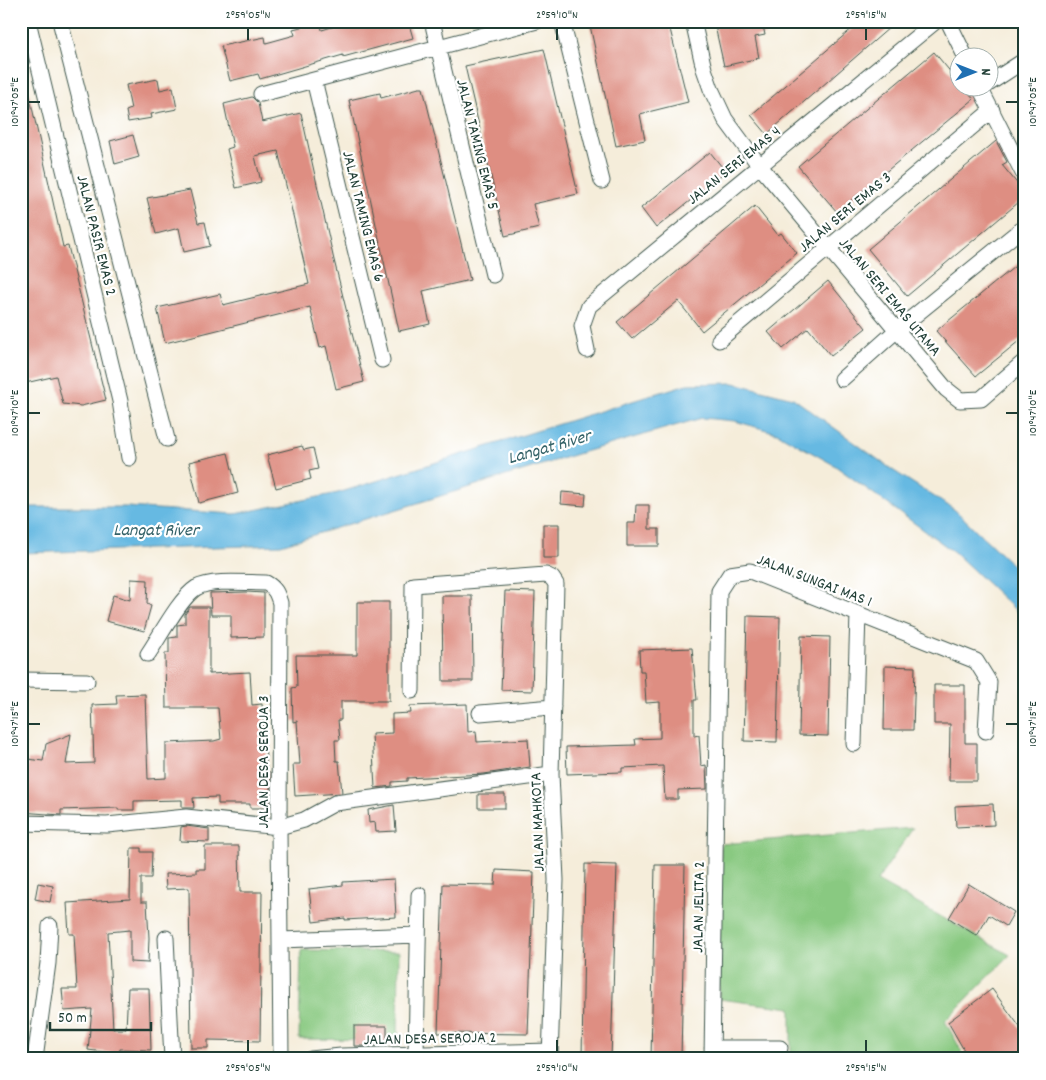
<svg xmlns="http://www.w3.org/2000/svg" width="1046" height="1080" viewBox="0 0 1046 1080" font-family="Dekko,sans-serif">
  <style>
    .green { fill: #89c981; stroke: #54835a }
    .water { fill: #66b9e2; stroke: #427b8b }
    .building { fill: #de8e82 }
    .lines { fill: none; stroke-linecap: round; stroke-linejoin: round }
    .street-casing { stroke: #3f574d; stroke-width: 17 }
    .street { stroke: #fff; stroke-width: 15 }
    .ticks { fill: none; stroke: #1f3d34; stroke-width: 2 }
    .labels { text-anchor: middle; stroke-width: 4.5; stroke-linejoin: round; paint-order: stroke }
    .street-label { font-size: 16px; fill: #1f3d34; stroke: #fff }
    .water-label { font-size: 18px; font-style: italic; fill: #346268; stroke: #fff }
    .neatline { fill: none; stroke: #1f3d34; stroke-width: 2 }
    .ticks-label { font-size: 12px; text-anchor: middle; fill: #1f3d34 }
  </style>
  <rect width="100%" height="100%" fill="#fff"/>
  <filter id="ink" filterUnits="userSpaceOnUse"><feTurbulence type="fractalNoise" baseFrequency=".02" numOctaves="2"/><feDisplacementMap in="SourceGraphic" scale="10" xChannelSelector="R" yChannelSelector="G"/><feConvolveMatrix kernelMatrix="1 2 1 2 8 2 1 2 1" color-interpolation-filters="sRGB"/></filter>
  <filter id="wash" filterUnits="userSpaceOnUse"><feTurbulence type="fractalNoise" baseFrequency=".0096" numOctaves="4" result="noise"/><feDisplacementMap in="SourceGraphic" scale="20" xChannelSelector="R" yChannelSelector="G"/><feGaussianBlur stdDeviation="1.12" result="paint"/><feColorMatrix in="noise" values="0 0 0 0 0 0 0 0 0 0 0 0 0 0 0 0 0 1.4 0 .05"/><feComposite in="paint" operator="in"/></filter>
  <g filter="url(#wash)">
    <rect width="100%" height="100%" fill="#f5edda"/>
    <path class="green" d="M913 828 877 881 1010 955 945 1021 966 1059H791V1008L719 999 721 844Z
      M301 950 399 952 398 1040 299 1039Z"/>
    <path class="water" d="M734 383 793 398 894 471 955 510 1025 577V619L954 552 834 465 777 433 735 421 702 418 577 454 281 545 21 553V507H127L235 514 338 493 687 384Z"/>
    <g id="blocks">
      <path class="building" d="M351 21H408L413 38 343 57V55L260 79 258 74 230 81 221 46 265 37 266 43 295 35 293 29 320 22 322 30Z
        M589 21H668L688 102 640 114 645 140 616 146Z
        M734 21H762L765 35 755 37 759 58 724 66 715 26Z
        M861 21H897L767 134 751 115Z
        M544 49 578 194 533 204 539 228 505 236 465 66Z
        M934 52 958 81V88H965L974 99 837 212 798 166Z
        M158 79 160 90 173 87 177 109 151 114 152 118 128 122 126 111 131 109 126 85Z
        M21 80H26L63 247 68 246 106 400 81 406 63 404 56 376 21 384Z
        M419 88H423L470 280 423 291 430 324 399 331 349 100 380 93 381 98Z
        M252 97 258 103 262 122 301 113 333 256 364 382 336 389 326 346 320 348 310 307 165 343 157 308 220 294 223 305 309 284 278 151 255 156 261 182 236 188 227 149 233 147 224 104Z
        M133 135 139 157 115 164 110 141Z
        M996 141 1007 162 1002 165 1025 193V197L907 296 868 249Z
        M710 152 726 172 656 228 641 208Z
        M190 190 198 223 205 222 210 246 184 252 179 228 156 234 147 198Z
        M755 206 778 235 781 233 797 253 702 331 678 301 632 339 617 322Z
        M1025 258V336L976 376 936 331Z
        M828 281 866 328 831 356 808 328 783 349 768 332Z
        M302 446 304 450 313 448 318 469 309 471 311 479 276 488 267 455Z
        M228 453 238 493 199 503 189 462Z
        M562 492 586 494 585 506 561 504Z
        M636 505H649V529H659V546H627V523H635Z
        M543 524H559V558H543Z
        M131 579 148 580 147 604 151 606 144 631 106 621 113 595 130 600Z
        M505 591 535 592 532 691 501 690Z
        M246 592 264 593V637L231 638V615H211L210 593Z
        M442 596H472L473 681H443Z
        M357 602H389V701H341V720H338L340 740H335L336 761H339L342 793 295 796 293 764H300L297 721 293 722 292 688 297 687 296 655H357Z
        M190 607H209V674L250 672 252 705 262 704 267 772H270V808H250V804H218V797L193 798 194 808H182V800L134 801V810H118V808L61 810V815L21 812V774H26L28 759 43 761 46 744 71 734 66 764 94 763 92 705 117 704 116 695 145 694 148 779 166 778V743L214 741 221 739 218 708H166L165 653H169V638L177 637V625L185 624V614Z
        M747 616 780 617 777 742 744 741Z
        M801 636 830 637 828 736 799 735Z
        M692 648 697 700H694V736L699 735 701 766 706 765 707 789 678 790V799H665L663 766 622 768V772L567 774 566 747 636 745 635 739 660 738V702L646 703 644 671H640L639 650Z
        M885 666 915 667 913 730H884Z
        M934 685H965V743H977V781H949L950 724H934Z
        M467 704 468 732 476 731 477 742 528 739 530 767 484 774 407 778V781L392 782V786L375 788 372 734 392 733V714L411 713 410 706Z
        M478 794H505V808H478Z
        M993 804 994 825 956 827 955 806Z
        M394 805 396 831 376 832 375 822 369 823 368 810Z
        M186 826 209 829V842L180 841 181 827Z
        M205 846H239L240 892H262L260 1041 208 1040V1048H191L189 888 166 889 165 874 196 873V869H205Z
        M131 848H141V852H152L151 878H141V902H147L149 938 148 963 130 962V930L108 932 113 1029H126L128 988H149L151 1050 120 1049 119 1054 88 1050 92 1009 64 1011 62 989H77L74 934H69L67 903 130 899Z
        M585 864 617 865 611 1059H582Z
        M655 865H685L681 1059H651Z
        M496 870 534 872 528 1034 438 1033 443 884 495 885Z
        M394 879 396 917 345 920V918L313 922 309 889 343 885V882Z
        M38 883 53 886 50 902 35 899Z
        M969 884 1014 912 1006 926 989 915 977 936 949 918Z
        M992 989 1025 1034V1059H969L948 1022Z
        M354 1026H387V1046H354Z"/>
    </g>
  </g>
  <g filter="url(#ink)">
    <use href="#blocks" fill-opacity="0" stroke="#3f574d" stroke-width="1"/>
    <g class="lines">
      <g class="street-casing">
        <path id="street" d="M28 21 120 401 129 458
          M60 21 167 439
          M432 21 493 275
          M562 21 602 181
          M693 21 704 69 711 89 725 119 759 165 946 389 960 400 981 399 1025 361
          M948 21 966 58
          M314 80 382 360
          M988 84 1025 60
          M980 88 1025 177
          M261 94 537 21
          M719 340 992 110
          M587 350 582 326 589 306 936 21
          M842 379 897 330 1025 226
          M148 654C159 638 180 598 196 588 212 579 247 583 266 583 275 588 277 593 280 603L279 827 281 1059
          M21 680 87 681
          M412 691 413 585 546 575 552 578 556 584 551 774 556 880 550 1059
          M480 713 553 707
          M854 744 858 614
          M21 823 107 825 186 817 279 827 304 820 335 803 551 774
          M166 938 172 1059
          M280 940 418 935
          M712 1048H780
          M416 1055 419 895
          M35 1059 48 963 50 926
          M311 1059 341 1056 550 1051
          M712 1059 719 591 730 574 750 571 976 661 989 682 986 731"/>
      </g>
      <use href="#street" class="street"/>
    </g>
  </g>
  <path class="ticks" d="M248 28V40M557 28V40M866 28V40M28 102H40M1006 102H1018M28 413H40M1006 413H1018M28 724H40M1006 724H1018M248 1040V1052M557 1040V1052M866 1040V1052"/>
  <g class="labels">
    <g class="street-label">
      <text transform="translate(479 144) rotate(76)" y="6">JALAN TAMING EMAS 5</text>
      <text transform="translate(733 164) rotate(-39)" y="6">JALAN SERI EMAS 4</text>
      <text transform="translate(844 211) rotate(-40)" y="6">JALAN SERI EMAS 3</text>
      <text transform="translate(365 216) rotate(76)" y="6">JALAN TAMING EMAS 6</text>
      <text transform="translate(98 235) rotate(76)" y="6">JALAN PASIR EMAS 2</text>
      <text transform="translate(891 296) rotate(50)" y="6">JALAN SERI EMAS UTAMA</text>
      <text transform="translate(815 579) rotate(21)" y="6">JALAN SUNGAI MAS 1</text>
      <text transform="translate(262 762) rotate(-90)" y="6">JALAN DESA SEROJA 3</text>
      <text transform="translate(536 822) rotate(-92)" y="6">JALAN MAHKOTA</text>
      <text transform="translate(697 907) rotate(-89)" y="6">JALAN JELITA 2</text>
      <text transform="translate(430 1037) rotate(-1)" y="6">JALAN DESA SEROJA 2</text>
    </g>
    <g class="water-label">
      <text transform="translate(549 446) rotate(-16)" y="6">Langat River</text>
      <text x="156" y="535">Langat River</text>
    </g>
  </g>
  <rect width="1046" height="1080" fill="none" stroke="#fff" stroke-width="55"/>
  <g transform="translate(974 72) rotate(90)"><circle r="24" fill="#ffffff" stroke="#a5b1ae"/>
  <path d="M0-4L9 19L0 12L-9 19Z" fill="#1f6fb2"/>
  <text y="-8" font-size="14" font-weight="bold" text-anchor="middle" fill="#1f3d34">N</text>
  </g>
  <path d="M50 1022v8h101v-8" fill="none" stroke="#1f3d34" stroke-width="2.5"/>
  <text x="58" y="1022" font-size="15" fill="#1f3d34" stroke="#ffffff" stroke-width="4" paint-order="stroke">50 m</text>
  <rect x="28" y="28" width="990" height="1024" class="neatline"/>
  <g class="ticks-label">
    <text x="248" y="18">2°59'05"N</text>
    <text x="557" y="18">2°59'10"N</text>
    <text x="866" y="18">2°59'15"N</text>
    <text transform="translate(1032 102) rotate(-90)" y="4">101°47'05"E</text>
    <text transform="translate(14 102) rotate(-90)" y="4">101°47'05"E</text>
    <text transform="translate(1032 413) rotate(-90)" y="4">101°47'10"E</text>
    <text transform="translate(14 413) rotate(-90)" y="4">101°47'10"E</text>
    <text transform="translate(14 724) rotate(-90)" y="4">101°47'15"E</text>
    <text transform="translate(1032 724) rotate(-90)" y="4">101°47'15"E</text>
    <text x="248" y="1071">2°59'05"N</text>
    <text x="557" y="1071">2°59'10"N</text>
    <text x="866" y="1071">2°59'15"N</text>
  </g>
</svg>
